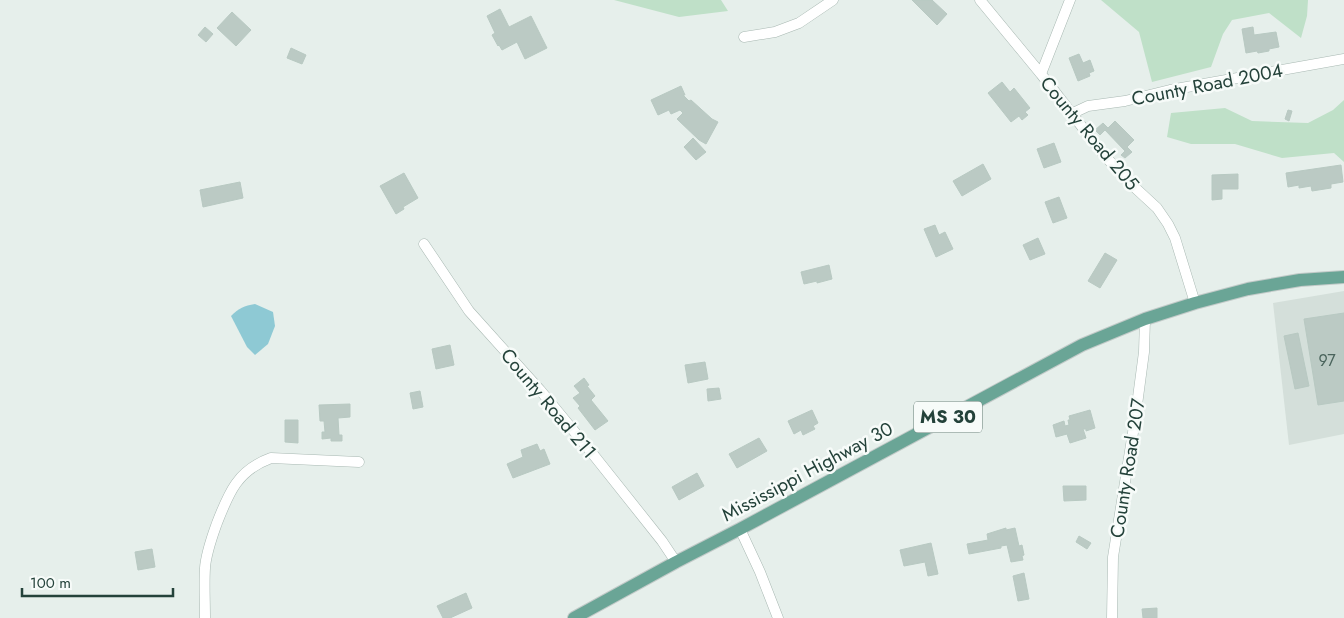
<svg xmlns="http://www.w3.org/2000/svg" width="1344" height="618" viewBox="0 0 1344 618" font-family="Jost,sans-serif">
  <style>
    .built { fill: #d4dfda }
    .green { fill: #bfe0c8 }
    .water { fill: #8ec9d4 }
    .building { fill: #bbcac4; stroke: #b8c9c2 }
    .lines { fill: none; stroke-linecap: round; stroke-linejoin: round }
    .minor-casing { stroke: #a8b8b2; stroke-width: 11 }
    .major-casing { stroke: #c2cac8; stroke-width: 14 }
    .minor { stroke: #fff; stroke-width: 10 }
    .major { stroke: #6aa596; stroke-width: 12 }
    .labels { text-anchor: middle; stroke-width: 5; stroke-linejoin: round; paint-order: stroke }
    .number-label { font-size: 16px; fill: #4a645c }
    .shield { fill: #f7fbf9; stroke: #637a73; stroke-width: 1 }
    .shield-label { font-size: 18px; font-weight: bold; fill: #24423a }
    .street-label { font-size: 19px; fill: #24423a; stroke: #f7fbf9 }
  </style>
  <rect width="100%" height="100%" fill="#e6efeb"/>
  <path class="built" d="M1344 291V434L1289 445 1273 303Z"/>
  <path class="green" d="M614 0H721L728 11 679 17Z
    M1101 0H1308L1307 16 1301 38 1269 13 1232 20 1223 34 1211 67 1152 82 1139 32Z
    M1344 100V162L1334 153 1282 158 1235 144H1191L1167 137 1171 113 1225 108 1252 121 1308 123 1333 110Z"/>
  <path class="water" d="M255 304 273 312 275 326 268 344 255 355 247 347 231 316C239 308 244 306 255 304Z"/>
  <path class="building" d="M912 0H932L947 14 937 25Z
    M500 9 509 27 531 16 547 48 525 59 517 42 502 50 499 45 498 46 492 35 495 33 487 16Z
    M232 12 251 30 236 46 217 28Z
    M205 27 213 34 206 42 198 35Z
    M1253 27 1254 35 1276 32 1279 47 1269 49V51L1258 53 1257 51 1246 53 1242 29Z
    M291 48 306 55 302 64 287 58Z
    M1079 54 1083 63 1090 60 1094 71 1089 73 1090 76 1078 81 1069 58Z
    M1002 82 1010 92 1014 88 1030 108 1025 112 1028 115 1022 120 1019 116 1011 122 988 93Z
    M681 86 685 95H683L689 101 691 100 712 119 718 122 706 144 699 140 677 119 683 113 680 110 671 114 669 110 658 115 651 100Z
    M1288 110 1292 111 1289 121 1285 119Z
    M1115 121 1134 140 1127 147 1132 152 1125 158 1121 155 1125 151 1105 130 1100 135 1095 130 1103 123 1108 128Z
    M693 138 706 152 696 160 684 147Z
    M1054 143 1061 162 1044 168 1037 149Z
    M983 164 991 179 962 196 953 181Z
    M1341 165 1343 182 1331 184V188L1312 191 1311 186 1299 188V185L1288 187 1286 173Z
    M404 173 418 198 403 207 404 209 396 214 380 186Z
    M1238 174V189H1222V199L1212 200V175Z
    M240 182 243 198 203 207 200 190Z
    M1059 197 1067 218 1053 223 1045 202Z
    M935 225 939 235 945 232 953 249 936 257 924 229Z
    M1038 238 1045 254 1030 260 1023 245Z
    M1105 253 1117 260 1100 288 1088 281Z
    M829 265 832 279 817 283V281L804 284 801 272Z
    M1344 313V401L1318 405 1304 319Z
    M1298 333 1309 386 1295 389 1284 336Z
    M450 345 454 365 436 369 432 349Z
    M705 362 708 379 688 383 685 365Z
    M584 378 589 385 587 386 595 396 591 400 608 421 595 430 578 408 580 406 573 398 580 393 574 386Z
    M719 388 721 399 708 401 707 389Z
    M420 391 423 407 413 409 410 393Z
    M350 404V417L338 418 339 435H342V441H331V438L322 439V432H325L324 421H320L319 405Z
    M812 410 818 423 813 426 815 429 803 435 801 430 794 434 788 421Z
    M1090 410 1095 428 1086 431V429H1083L1086 438 1070 443 1067 434 1056 437 1053 425 1064 421 1065 426 1069 425 1068 420H1070L1069 416Z
    M285 420H298V443L285 442Z
    M759 438 767 451 737 468 729 454Z
    M537 444 540 451 544 449 550 464 513 478 507 464 523 457 521 450Z
    M697 473 704 486 679 500 672 487Z
    M1063 486H1086V500L1064 501Z
    M1006 528V530L1015 528 1019 546 1022 545 1024 555 1022 556 1023 560 1011 562 1007 545 1001 546V548L969 554 967 544 988 540 987 534Z
    M1079 536 1091 543 1087 549 1076 542Z
    M931 543 938 574 928 576 925 562 904 566 900 550Z
    M152 549 155 567 138 570 135 552Z
    M1024 573 1029 599 1018 601 1013 576Z
    M466 593 472 608 450 618H443L437 606Z
    M1157 608V618H1143L1142 609Z"/>
  <g class="lines">
    <g class="minor-casing">
      <path id="minor" d="M980 0 1041 74 1104 155 1131 184 1157 208 1168 224 1175 238 1195 303
        M744 37 775 32 799 23 833 0
        M1041 74 1070 0
        M1071 114 1088 106 1125 101 1170 90 1344 59
        M424 244 469 311 540 390 592 453 662 541 676 562
        M740 529 760 572 778 618
        M205 618C205 601 204 584 205 568 206 553 212 537 217 523 229 492 238 470 271 458L359 462
        M1112 618 1113 557 1135 420 1144 352 1145 319"/>
    </g>
    <g class="major-casing">
      <path id="major" d="M574 618 676 562 740 529 1082 345 1145 319 1195 303 1248 289 1300 280 1344 277"/>
    </g>
    <use href="#minor" class="minor"/>
    <use href="#major" class="major"/>
  </g>
  <g class="labels">
    <g class="number-label">
      <text x="1327" y="366">97</text>
    </g>
    <rect class="shield" x="914" y="401.5" width="68" height="31" rx="4"/>
    <g class="shield-label">
      <text x="948" y="423">MS 30</text>
    </g>
    <g class="street-label">
      <text transform="translate(1207 84) rotate(-11)" y="7">County Road 2004</text>
      <text transform="translate(1090 133) rotate(50)" y="7">County Road 205</text>
      <text transform="translate(549 403) rotate(50)" y="7">County Road 211</text>
      <text transform="translate(1127 468) rotate(-81)" y="7">County Road 207</text>
      <text transform="translate(807 471) rotate(-28)" y="7">Mississippi Highway 30</text>
    </g>
  </g>
  <path d="M22 588v8h151v-8" fill="none" stroke="#24423a" stroke-width="2.5"/>
  <text x="30" y="588" font-size="15" fill="#24423a" stroke="#f7fbf9" stroke-width="4" paint-order="stroke">100 m</text>
</svg>
